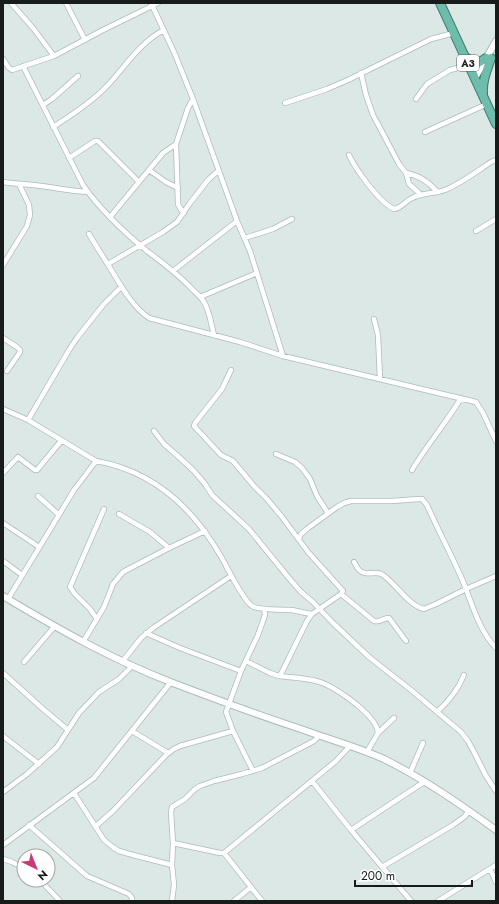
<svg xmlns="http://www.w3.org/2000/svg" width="499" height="904" viewBox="0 0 499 904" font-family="Jost,sans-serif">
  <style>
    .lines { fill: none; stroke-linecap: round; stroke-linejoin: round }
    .minor-casing { stroke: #aebbb8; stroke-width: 6 }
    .tertiary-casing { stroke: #aebbb8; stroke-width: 8 }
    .trunk-casing { stroke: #39786c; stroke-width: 10 }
    .minor { stroke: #fff; stroke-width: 4.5 }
    .tertiary { stroke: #fff; stroke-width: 6 }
    .trunk { stroke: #6fbbac; stroke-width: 8 }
    .labels { text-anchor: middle; stroke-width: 4; stroke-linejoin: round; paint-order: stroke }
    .shield { fill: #fff; stroke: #5d5f5f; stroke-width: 1 }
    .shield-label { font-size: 10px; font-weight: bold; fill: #171b1a }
  </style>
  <rect width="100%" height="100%" fill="#dbe8e5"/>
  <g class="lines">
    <g class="minor-casing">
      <path id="minor" d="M11 3 33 28 54 56
        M66 3 85 40
        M151 3 174 52 193 99 237 221 250 251 283 356
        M3 59 9 68 12 70 54 56 103 30 158 3
        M23 66 83 185C99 208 125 233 147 251 163 263 178 274 192 289 196 293 201 297 204 302 210 312 211 324 214 335
        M361 73 366 95 373 115 380 128 399 164 406 173 409 184 417 191 421 195
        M416 99 427 84 450 70 469 65
        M285 103 327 89 348 80 431 39 454 33
        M43 105 52 99 78 76
        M53 127C72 115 92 102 107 86 125 67 140 42 164 30
        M425 132 487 104
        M349 155C356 170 379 202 394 209 402 208 405 201 412 198 424 192 434 194 445 190 462 183 476 172 491 162L496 160
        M69 158 95 141H98L139 182
        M149 170 166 182 178 188
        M406 173C418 175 429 182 437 192
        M3 182C16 184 28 184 41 186 56 188 72 191 88 192
        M184 213 180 208 178 204 176 144 188 108 193 99
        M110 217 163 153 176 144
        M476 231 496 219
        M89 234C95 244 101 254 107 263 119 282 131 306 149 318L240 342 283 356 476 402 483 413 496 441
        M245 238 273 229 292 219
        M108 264 163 232 177 222 190 203 208 180 218 171
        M3 265 27 226 30 215 29 205 19 184
        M173 271 237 221
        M200 297 257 273
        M374 319 378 335 380 379
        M3 338 17 347 20 350V352L7 371
        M231 370 222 389 195 423 194 426 221 455 233 461 254 486 267 499 282 517 308 552 343 591 341 594 312 614 307 621 282 672 279 676 270 673 246 661
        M3 409 28 420 96 461
        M28 420 69 350 77 338 103 305 119 289 121 288
        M154 431 164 444 180 458 194 471 205 484 212 495 249 529 288 577 301 592 313 602 333 623 369 657 411 690 461 732 468 741 474 752 486 776 496 791
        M276 454 295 462 302 468 310 479 317 496 328 513
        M412 470C427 445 446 423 461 398
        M3 473 18 457 35 470H37L61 441
        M38 496 58 514
        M119 514 150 532 169 548 205 531
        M3 523 39 547
        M299 539 301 534 308 528 337 507 344 503 351 501H392L419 499H422L427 505C438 530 451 554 462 579 472 603 478 629 496 648
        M3 561 22 575
        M354 562C356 565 357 568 359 570 366 577 376 570 383 575 397 585 408 605 424 609L436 604 466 589 496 576
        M341 594 374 621C379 623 383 618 389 618L406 641
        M8 599 74 490 96 461C154 471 195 510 223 560 229 571 243 600 252 606 260 611 282 609 291 610 298 611 305 613 312 614
        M97 619 90 609 75 594 70 587 104 509
        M146 633 180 648 241 671
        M83 642 104 607 113 584 123 572 169 548
        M24 662 54 627
        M122 662 141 638 153 628 231 576
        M3 673 43 709 68 730
        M279 676C293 678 312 678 325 684 340 691 377 716 378 733L367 752
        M437 712C449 701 458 690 464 675
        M132 731 168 753
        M378 733 394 718
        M3 736 39 764
        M253 771 233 731 226 712 241 671 258 635 265 615 264 609
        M410 773 423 743
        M312 781 351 830 411 901
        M3 792 27 774 57 747 79 713 99 692 119 679 132 666
        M74 793 104 840 114 848 119 851 133 855 172 865
        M29 825 87 876 129 894 132 898V901
        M96 826 113 811 167 754 174 749 180 746 233 731
        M351 830 424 782
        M173 843 220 853H224L336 761 350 746
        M3 845 94 778 171 682
        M224 853 262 901
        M3 859 12 862 24 868
        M382 867 453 825 464 817 469 811
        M490 869 496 882
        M40 880 60 901
        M172 901 174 885 172 865 173 843 171 813 172 807 185 799 195 789 200 786 214 781 242 774 262 768 314 741 319 736
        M234 901 251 887
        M438 901 496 865"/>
    </g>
    <g class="tertiary-casing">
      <path id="tertiary" d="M475 78 496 41
        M3 596C58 629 113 660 173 683 215 699 258 715 301 729 328 739 357 747 384 759 424 779 460 804 496 830"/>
    </g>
    <g class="trunk-casing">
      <path id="trunk" d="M440 3 496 124
        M467 58C475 66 477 64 486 58
        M483 94C482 81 487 70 491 58"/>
    </g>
    <use href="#minor" class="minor"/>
    <use href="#tertiary" class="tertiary"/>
    <use href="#trunk" class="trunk"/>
  </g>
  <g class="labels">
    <rect class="shield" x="457" y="55" width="22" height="16" rx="3"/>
    <g class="shield-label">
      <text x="468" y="67">A3</text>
    </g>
  </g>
  <rect width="499" height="904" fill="none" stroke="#171b1a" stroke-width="8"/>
  <g transform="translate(36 868) rotate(137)"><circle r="19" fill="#ffffff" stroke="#a2a4a3"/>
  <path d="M0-3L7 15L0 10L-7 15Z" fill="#c63c76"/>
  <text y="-6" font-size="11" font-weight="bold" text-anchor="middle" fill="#171b1a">N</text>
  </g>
  <path d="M355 880v6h117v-6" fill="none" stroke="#171b1a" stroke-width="2"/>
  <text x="361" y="880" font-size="12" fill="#171b1a" stroke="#ffffff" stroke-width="3" paint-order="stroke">200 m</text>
</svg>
